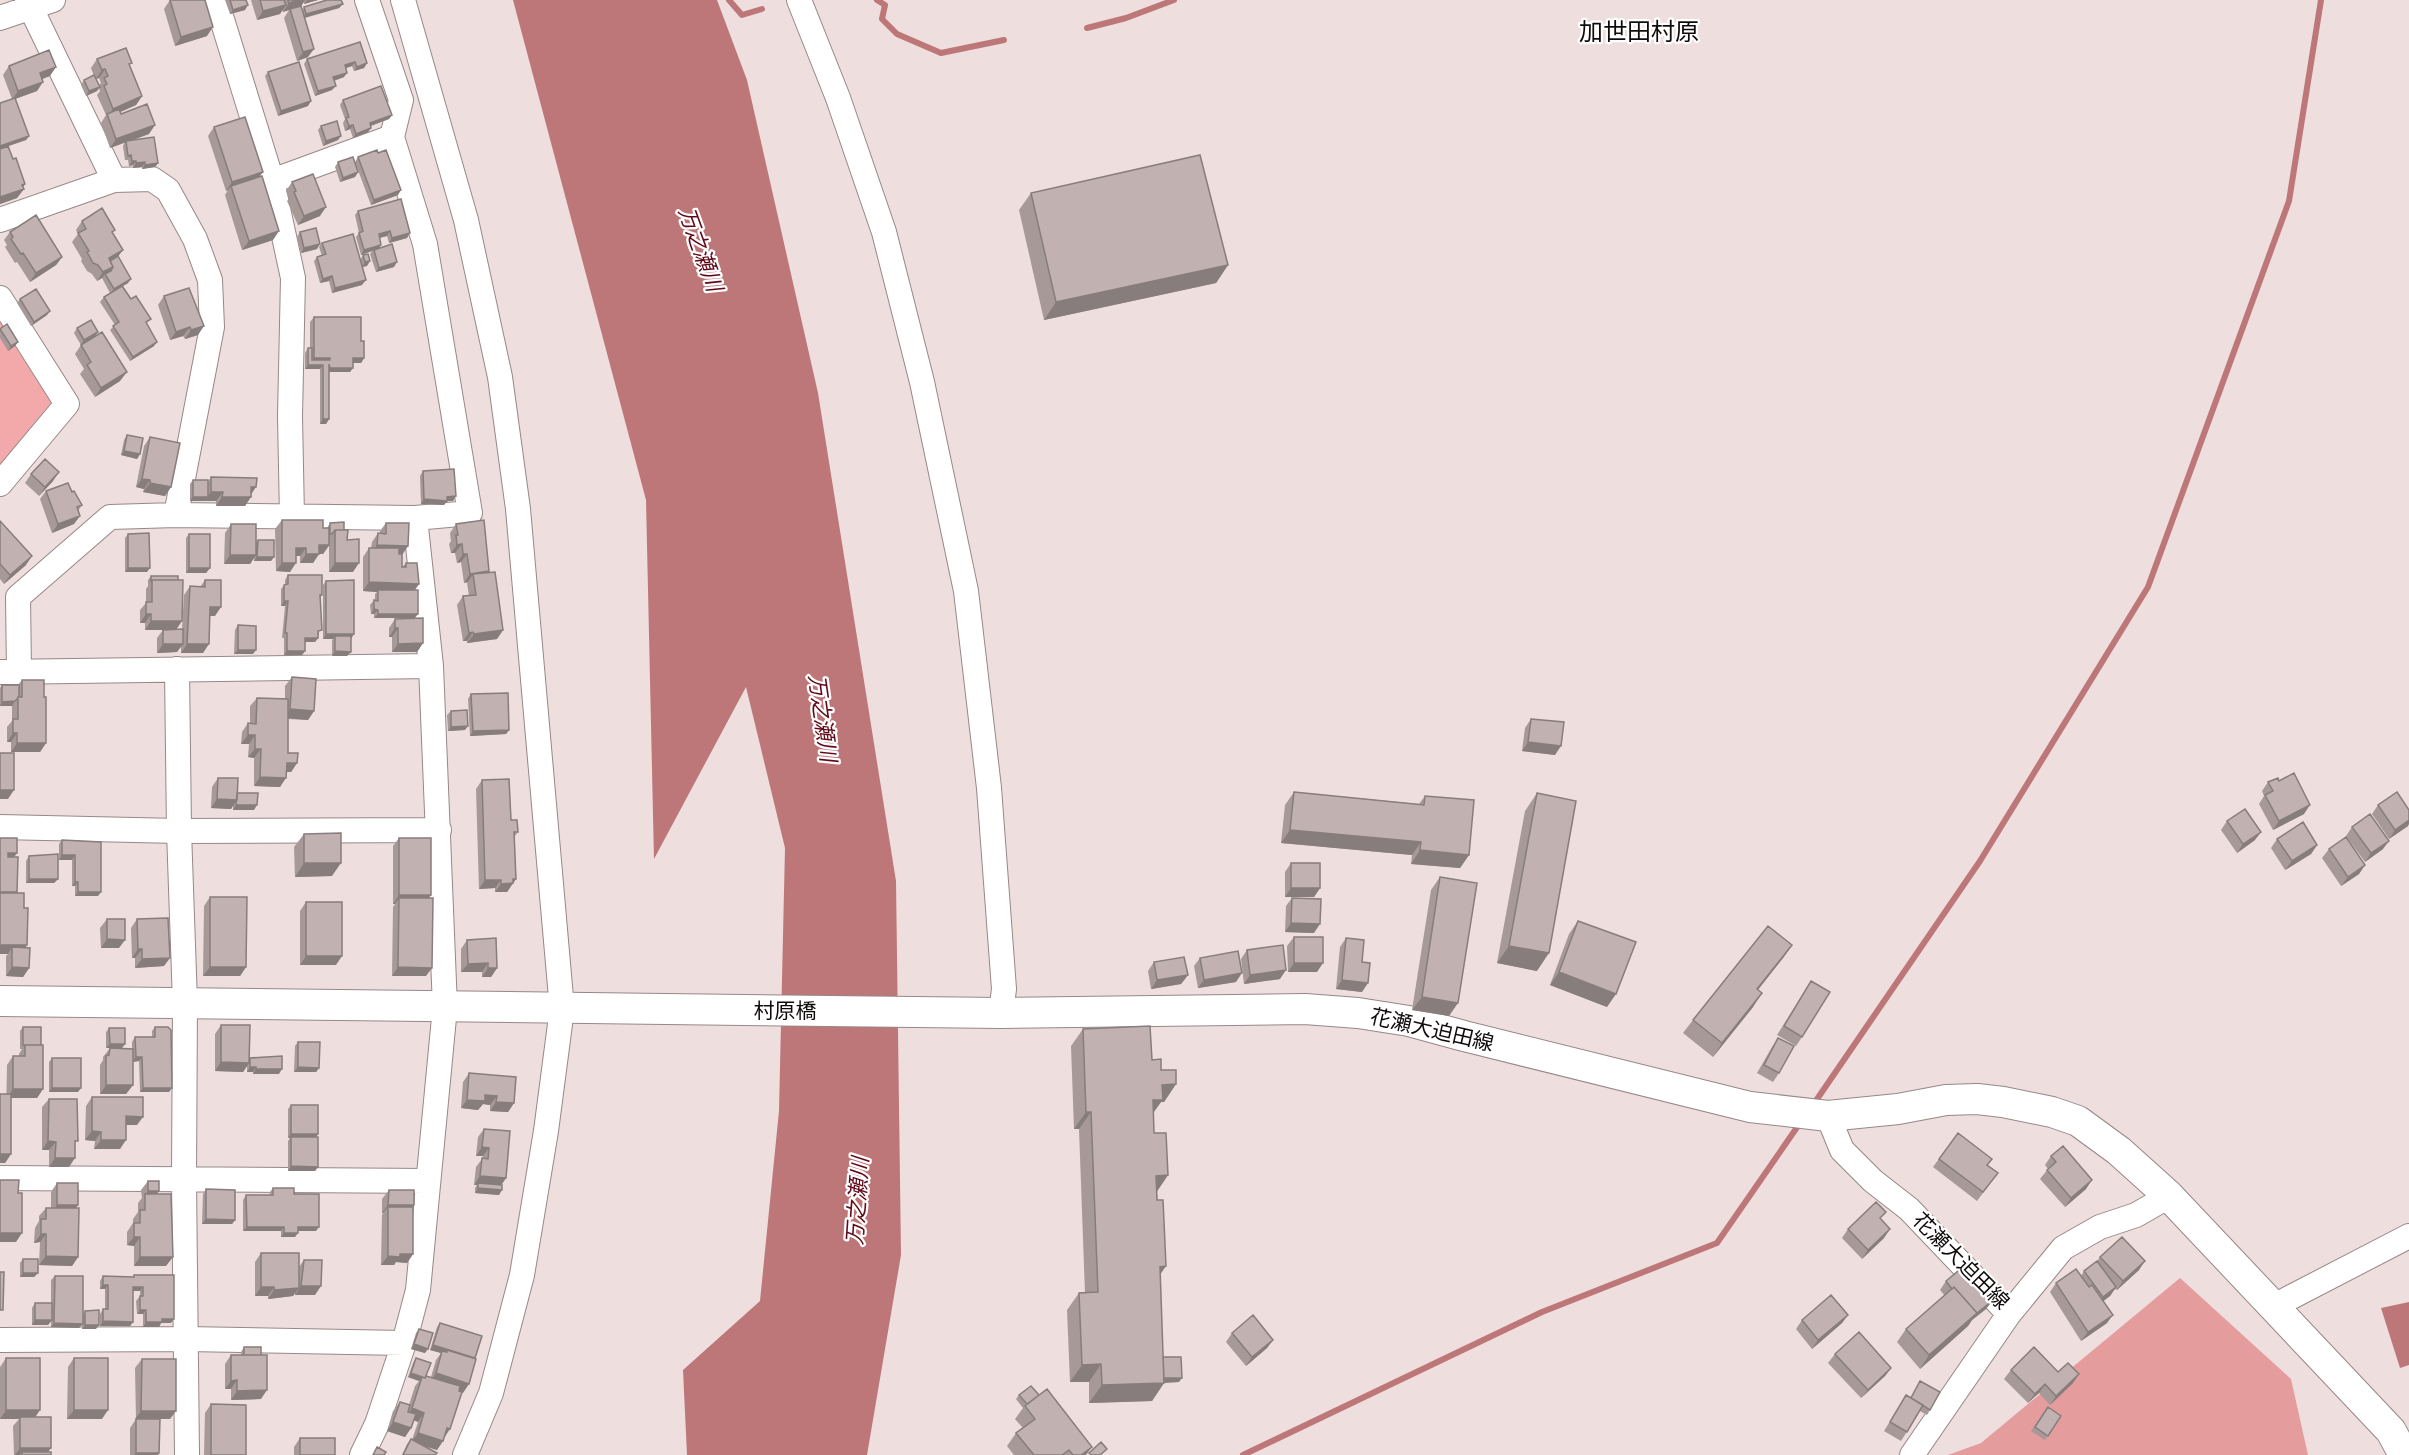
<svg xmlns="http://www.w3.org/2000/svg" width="2409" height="1455" viewBox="0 0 2409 1455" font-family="Ubuntu,'Noto Sans JP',sans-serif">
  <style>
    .green { fill: #f3a9a9 }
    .forest { fill: #e59c9c }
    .water { fill: #bd7778 }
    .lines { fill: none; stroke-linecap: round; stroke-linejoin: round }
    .stream { stroke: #bd7778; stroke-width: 6 }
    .minor-casing { stroke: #978888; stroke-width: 26 }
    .tertiary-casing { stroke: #978888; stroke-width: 32 }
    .minor { stroke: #fff; stroke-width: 24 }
    .tertiary { stroke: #fff; stroke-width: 30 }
    .wall { fill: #a69998; fill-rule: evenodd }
    .shaded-wall { fill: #877d7c }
    .building { fill: #c1b2b1; stroke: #877d7c; stroke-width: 1.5 }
    .labels { text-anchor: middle; stroke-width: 4.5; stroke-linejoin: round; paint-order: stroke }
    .street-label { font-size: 21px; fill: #100b0b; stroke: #fff }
    .water-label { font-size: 22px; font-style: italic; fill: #610918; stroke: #fff }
    .quarter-label { font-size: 24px; fill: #100b0b; stroke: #fff }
  </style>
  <rect width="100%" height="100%" fill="#eedede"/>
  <path class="green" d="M0 313 55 401 0 467Z"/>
  <path class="forest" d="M2180 1278 2291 1379 2308 1455H1948L1981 1443Z"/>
  <path class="water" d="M513 0H717L747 80 818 393 896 881 901 1255 867 1455H687L683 1370 760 1301 779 1111 785 848 746 687 654 859 646 500Z
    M2409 1302V1365L2400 1368 2381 1308Z"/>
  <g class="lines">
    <path class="stream" d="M729 0 742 15 762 9
      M877 0 885 5 882 19 897 34 941 53 1004 40
      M1087 28 1126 18 1174 0
      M1813 1105 1980 861 2148 587 2289 201 2321 0
      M1243 1455 1542 1312 1717 1243 1800 1123"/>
    <g class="minor-casing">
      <path id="minor" d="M27 0 114 180
        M216 0 272 181 293 278 290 416 292 517
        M403 0 466 220 500 377 518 509 562 1009 546 1131 522 1275 491 1393 465 1455
        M799 0 838 98 884 232 922 382 966 591 989 788 1004 989 1001 1013
        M0 18 53 0
        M272 181 392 137
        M0 220 114 180 152 179 168 190 195 239 210 280 212 327 176 515
        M0 298 67 404 0 484
        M177 669 179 831 185 1003 184 1180 187 1455
        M0 672 431 666
        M19 672 18 597 110 517 176 515 415 518 470 513 425 244 392 137 401 100 367 0
        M0 827 179 831 439 830
        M1828 1116 1842 1150 1873 1181 1909 1209 2009 1314
        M0 1178 428 1181
        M2272 1307 2409 1236
        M0 1340 186 1339 404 1343
        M362 1455 377 1424 404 1343 418 1290 445 1007 431 666 415 518
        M1912 1455 2009 1314 2063 1248 2100 1227 2136 1215 2169 1196"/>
    </g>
    <g class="tertiary-casing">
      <path id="tertiary" d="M0 1001 1001 1013 1305 1009 1358 1013 1409 1021 1464 1036 1750 1107 1828 1116 1898 1109 1946 1100 1977 1099 2003 1102 2052 1112 2078 1121 2119 1151 2169 1196 2391 1431 2404 1455"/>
    </g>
    <use href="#minor" class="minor"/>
    <use href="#tertiary" class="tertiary"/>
  </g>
  <path class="wall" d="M170 0 207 36 175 46 164 9Z
    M225 0H246L245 10 230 14Z
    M251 0H318L304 4V2L301 6 302 10 304 7 343 4 339 8 305 18 308 57 297 61 284 18 289 10 283 12 282 10 280 14 257 20Z
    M360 42 367 63 364 68 354 71 352 66 345 68 344 77 334 81 332 90 315 96 304 64 307 59Z
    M97 59 130 66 142 96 136 105 120 112 121 114 149 134 130 141 158 163 155 167 142 169V167L133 168V165L129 166 128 160H125L123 146 125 142 110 148 101 123 106 115 97 95 100 91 99 88 97 91 86 96 81 85 84 80 94 76 91 68ZM99 78 101 83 99 85 96 79Z
    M9 66 50 76 42 79 37 91 15 99 29 136 26 140 8 146 13 159 25 184 23 187 24 189 17 198 0 204V103L12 99 3 75Z
    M268 72 308 106 278 116 265 76Z
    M343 100 392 115 389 119 371 126 368 132 353 138 350 129 345 131 343 123 345 119 340 105Z
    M321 126 338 140 323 146 318 130Z
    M214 127 263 172 259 177 273 240 242 250 225 195 228 190 226 191 208 136Z
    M358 157 398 195 371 205 355 162Z
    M338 162 358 172 355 177 340 182 335 167Z
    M292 182 320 216 298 225 287 201 289 199 286 191Z
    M1031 193 1228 265 1216 283 1044 320 1019 210Z
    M358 211 407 238 389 243 387 236 379 238 380 248 394 267 376 272 370 254 372 251 361 255 356 237 359 233 355 215Z
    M82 221 113 233 123 250 118 256 128 283 123 286 147 324 154 346 130 361 110 330 115 325 100 302 104 297 110 293 102 278 97 281 92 274 87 271 81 261 82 259 72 242 78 234 76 230Z
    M10 232 62 257 56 265 30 282 17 262 15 263 5 247 7 245 4 240Z
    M300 232 317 249 301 253 297 237Z
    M322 243 362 285 332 293 329 281 320 283 314 261 317 257 322 256 319 247Z
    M363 255 367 266 362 267 360 260Z
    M164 296 198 335 185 339 183 336 170 340 158 305Z
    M20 299 47 315 31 326 17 303Z
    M314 317 361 341 364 358 361 363H353L350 372H329V419L326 424H320V369H305V353L308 348H310V322Z
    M77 328 98 332 95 336 81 345 74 333Z
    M0 329 18 342 15 346 8 351 0 338Z
    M81 345 120 381 95 397 80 374 84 369 75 354Z
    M127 435 140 454 137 459 121 455 124 440Z
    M150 437 171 487 165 496 143 492 144 489 136 487 144 446Z
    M423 471 453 501H447L444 505 421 504 420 476Z
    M31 474 53 481 39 496 25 483Z
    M211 477 251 495 245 506H216V501H190V484L193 480 208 482Z
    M46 491 72 492 82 505 78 511 74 524 52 533 40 499Z
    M282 520 323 528H327L330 523 344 530 347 540 353 572H329V546L323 554H319L313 563H300V556H296L290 572 276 571 275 529Z
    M0 521 26 565 4 584 0 579Z
    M386 523 408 546 402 554V567L406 563 419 584 415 590V618H374V614H371L370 605 374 600 375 601V594L377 592 363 591V557L369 548H371L372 542 378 533H380V531Z
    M231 524 256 541 258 540 274 557 271 561H254V558L250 564H224L225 533Z
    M456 524 489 571 488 573 503 630 497 639 467 643V641H463L457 605 463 596H469L467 583 468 582 464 583 461 562 457 563 455 553H451L449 544 451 541 450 533Z
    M128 534 147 572H125V538Z
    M189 534 210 568 206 573H186V538Z
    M288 575 322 595 320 598 319 635H318V638L315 642H305V651L302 655H284V638H282L285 606H281V589L285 584V580Z
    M151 576 177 629H182L184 595 190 586 200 587 205 580 215 616H210L203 653H181V646L177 652 157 653V638L163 630H145V623H140V610L146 603V589L148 586V580Z
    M326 581 351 639 347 656H332V640L333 639H323V585Z
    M395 619 423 643 417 652H392V637H389V628Z
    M238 625 253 654H234L235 630Z
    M292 677 314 711 308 720 288 719V753L297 763 291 772H286L280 787 254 786V758L248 757 249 744H241L242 732 248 723H250V706L257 698H285V686Z
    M22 680 44 697 46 743 40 752H11V742H7V727L12 721V706H0V688L2 685H18Z
    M471 694 509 730 506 734 470 736 468 699Z
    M451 711 465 730 448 731 447 715Z
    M1531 719 1555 755 1522 751 1525 728Z
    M218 778 237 793 254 810H233V805L231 809 211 808 212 787Z
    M482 780 511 820 518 832 514 837 516 879 507 892H495V888L479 889 476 789Z
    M2279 781 2304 814 2273 830 2259 804 2264 796 2262 791 2268 782Z
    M1294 792 1419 804 1425 796 1469 855 1460 868 1411 864 1412 855 1281 843 1285 805Z
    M1537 793V971L1497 963 1525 811Z
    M2378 805 2408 826 2389 839 2372 814Z
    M2227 821 2255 840 2237 853 2221 830Z
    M2352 827 2383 849 2365 862 2346 836Z
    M304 834 332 876 295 877 294 847Z
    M0 838 17 853 14 857 16 893 24 908 27 945 25 948 29 968 23 977 6 976V956L8 954H0Z
    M399 838 431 895 429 898 426 976H392L393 907 395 904H393V846Z
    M2277 839 2317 845 2311 854 2285 870 2271 848Z
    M62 840 101 842 98 896H75V886H72V860H59V844Z
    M2329 849 2365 865 2359 874 2341 886 2322 858Z
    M29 856 58 879 54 883H26V861Z
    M1291 863 1320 888 1314 897H1285V872Z
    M1440 877 1449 1016 1412 1010 1431 890Z
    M210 897 246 967 240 976H203L204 906Z
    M1292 898 1314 933 1285 932 1286 906Z
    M306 902 336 965H300V911Z
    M107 919 119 948H101L100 928Z
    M137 919 164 966 135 968V958H132L131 928Z
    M1578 921 1607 1007 1550 985 1569 934Z
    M1294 937 1317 972H1288L1287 946Z
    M1346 938 1362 962V992L1336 989 1340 947Z
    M467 940 497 968 491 977H482V972H461V949Z
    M1792 945 1783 958 1758 990 1753 1007 1713 1057 1683 1033 1693 1020Z
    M1247 950 1280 979 1244 984 1241 959Z
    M1200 958 1236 982 1198 988 1194 966Z
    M1154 962 1188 975 1181 984 1151 989 1148 971Z
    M1811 981 1802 1037 1796 1046 1777 1035Z
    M221 1025 250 1058 279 1074H253V1072H247V1066L243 1072 215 1071V1034Z
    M23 1027 41 1045 43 1089 37 1098H11V1154L5 1163 7 1065 13 1056H19V1054L22 1049H20V1031Z
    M155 1027 169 1092H140L139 1061 133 1062V1085L126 1094H100V1065L103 1060V1057L110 1048 132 1049V1042L135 1037H152V1031Z
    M109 1028 122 1048H106V1032Z
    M1083 1029 1152 1060 1176 1084 1164 1102H1161L1154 1112V1133L1168 1175 1157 1191 1163 1357 1179 1382 1164 1383 1152 1401 1089 1403V1382H1070L1067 1310 1079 1293H1085L1079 1129H1074L1071 1046Z
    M1778 1038 1779 1073 1773 1082 1757 1073 1772 1047Z
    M298 1042 319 1068 316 1072H294L295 1046Z
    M52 1058 78 1092H49V1062Z
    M469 1073 514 1103 508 1112 490 1111V1105L483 1104 478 1110 461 1108 463 1082Z
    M92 1097 137 1125H126L120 1149H94L95 1141 85 1140 86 1106Z
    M49 1099 75 1146 69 1167H49V1150H42V1107Z
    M291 1105 318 1134 316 1137 318 1167 315 1171H288V1141L290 1138H288V1109Z
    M484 1129 506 1178 501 1185 499 1195 475 1193V1188L477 1185H474L476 1167 482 1159 483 1156H476L478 1137Z
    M1958 1133 1987 1165 1998 1173 1977 1201 1933 1167Z
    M2051 1156 2086 1189 2065 1207 2040 1179 2048 1169 2045 1165Z
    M148 1181 159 1191 157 1194 166 1266H134V1246L127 1245V1232L133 1223V1219L138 1212V1203L142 1198 141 1190Z
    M57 1183 76 1208 78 1257 72 1266 39 1265 40 1242 34 1243 35 1228 39 1221V1216L46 1208H51V1192Z
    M273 1188 294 1194 316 1231H298L295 1237H281V1231H243V1200L246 1195H270V1192Z
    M206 1189 235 1220 232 1224H202L203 1194Z
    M389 1190 414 1205 413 1207V1254L407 1263 396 1262 394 1265H381L382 1215 383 1213H382V1199Z
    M1848 1229 1884 1238 1862 1259 1842 1238Z
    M261 1253 299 1267 304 1260 315 1295H295V1293L293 1296 268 1299V1296H255V1262Z
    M2100 1257 2139 1270 2117 1290 2115 1289 2110 1296 2103 1301 2107 1323 2081 1341 2050 1292 2056 1283 2081 1276 2084 1271 2097 1261Z
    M23 1259 38 1273 34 1277H20V1263Z
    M134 1275 171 1323H161L159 1327H143V1314H137L136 1301 140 1296V1291H133V1322L130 1326H100V1314L103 1309H105V1289H100V1281L103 1276 133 1277Z
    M55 1276 83 1314 85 1311 96 1329H82V1324L79 1328 51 1327V1321L48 1325H32V1308L35 1303H51V1280Z
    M1946 1281 1992 1301 1986 1309 1972 1320 1968 1326 1920 1369 1897 1342 1906 1329 1945 1296 1940 1290Z
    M1848 1315 1842 1323 1812 1349 1796 1329 1802 1320Z
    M440 1323 463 1393H462L443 1441 437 1450 424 1446 435 1455H402L407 1444 411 1439 412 1440 418 1422 414 1420 411 1428 405 1437 387 1431 393 1411 400 1402 409 1405 415 1386 419 1381 408 1377 413 1363 416 1358 426 1376 431 1377 436 1360 441 1353 430 1350 437 1327Z
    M419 1329 425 1353 411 1349 416 1333Z
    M1232 1333 1273 1340 1267 1348 1246 1366 1226 1342Z
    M244 1347 261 1399 231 1400V1389H225V1364L231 1355H241V1352Z
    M1835 1354 1891 1368 1885 1376 1861 1398 1828 1363Z
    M6 1358 35 1417 47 1452 51 1455H14L13 1426 19 1419H0V1367Z
    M74 1358 102 1419H67L68 1367Z
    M142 1359 170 1419H160L159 1453 158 1455H130V1428L136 1419 135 1368Z
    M2011 1370 2058 1372 2073 1383 2050 1405 2039 1393 2028 1403 2004 1379Z
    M1920 1381 1930 1410 1927 1415 1920 1411 1901 1441 1884 1431 1906 1395 1910 1398Z
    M1019 1395 1086 1455H1014L1007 1446 1016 1433 1023 1428 1015 1419 1023 1408 1016 1399Z
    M211 1404 246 1455H204L205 1413Z
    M2047 1407 2061 1416 2045 1440 2031 1431Z
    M300 1438 335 1455H294V1447Z"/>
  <path class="shaded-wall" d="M298 0H305L301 6 283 12 289 3Z
    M307 0H318L304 4Z
    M343 4 339 8 303 18 306 14Z
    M248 5 245 10 230 14 233 10Z
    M286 5 280 14 257 20 263 11Z
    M213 27 207 36 175 46 181 37Z
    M314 49 308 57 297 61 303 52Z
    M355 62 352 66 341 70 345 65Z
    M367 63 364 68 354 71 357 67Z
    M56 67 50 76 34 82 40 73Z
    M105 69 99 78 96 79 102 70Z
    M347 73 344 77 330 82 333 77Z
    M43 82 37 91 12 100 18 91Z
    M336 86 332 90 315 96 318 91Z
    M100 87 97 91 86 96 89 91Z
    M142 96 136 105 107 118 113 109Z
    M311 101 308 106 278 116 281 111Z
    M392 115 389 119 367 127 370 123Z
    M155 125 149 134 110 148 116 139Z
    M353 125 350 129 345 131 349 126Z
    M371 128 368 132 353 138 356 134Z
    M29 136 26 140 0 149V146Z
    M341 136 338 140 323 146 326 141Z
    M132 161H136L133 165 129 166Z
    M145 162 142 167 133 168 136 163Z
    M158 163 155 167 142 169 145 165Z
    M263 172 256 181 231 186 228 190 226 191 232 182Z
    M358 172 355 177 340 182 343 178Z
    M25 184 21 190 24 189 17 198 0 204V197Z
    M401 190 398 195 371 205 374 200Z
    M326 207 320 216 298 225 304 216Z
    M279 231 273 240 242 250 249 241Z
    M390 231 387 236 375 239 379 234Z
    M410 233 407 238 389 243 392 238Z
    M320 244 317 249 301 253 304 248Z
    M381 245 378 250H374L372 251 361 255 364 250Z
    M123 250 116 259 107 265 109 258Z
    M62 257 56 265 30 282 36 273Z
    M370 261 367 266 362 267 365 262Z
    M397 262 394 267 376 272 379 268Z
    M1228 265 1216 283 1044 320 1056 302Z
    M113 267 107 275 105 274 102 278 97 281 103 272Z
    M332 276 329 281 320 283 323 279Z
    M131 279 128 283 111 293 114 289Z
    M366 280 362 285 332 293 335 288Z
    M50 311 47 315 31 326 34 322Z
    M204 326 198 335 185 339 191 330Z
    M190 327 183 336 170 340 176 332Z
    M98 332 95 336 81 345 84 340Z
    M18 342 15 346 8 351 11 346Z
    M157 342 154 346 130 361 133 357Z
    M314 358H330L327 363H310Z
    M353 358H364L361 363H350Z
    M308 365H323L320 369H305Z
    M330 368H353L350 372H327Z
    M127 372 120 381 95 397 101 388Z
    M323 419H329L326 424H320Z
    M124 451 140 454 137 459 121 455Z
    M59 472 53 481 39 496 45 487Z
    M142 479 150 480 144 489 136 487Z
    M150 483 171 487 165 496 143 492Z
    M251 487H256L250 496Z
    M211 492H223L216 501H190L193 497H207Z
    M456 496 453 501H447L444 505 421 504 424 499Z
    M222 497H251L245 506H216Z
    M80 516 74 524 52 533 58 524Z
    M462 544 455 553H451L457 545Z
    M319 545H329L323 554H319L313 563H300L306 554Z
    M377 545 408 546 402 555 371 554Z
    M296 548H306L300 556H290Z
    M463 554H467L461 562 457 563Z
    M230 555H256L250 564H224Z
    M32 556 26 565 4 584 10 575Z
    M257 557H274L271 561H254Z
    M282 563H296L290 572 276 571Z
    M335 563H359L353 572H329Z
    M128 568H150L147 572H125Z
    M189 568H210L206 573H186Z
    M489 571 483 580 473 574 468 582 464 583 470 574Z
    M369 582 419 584 413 592 378 590 377 592 363 591Z
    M284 601H288L285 606H281Z
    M210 607H221L215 616H204Z
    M374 609 378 610 374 614H371Z
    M146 614H151L145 623H140Z
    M378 614H418L415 618H374Z
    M151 621H182L176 630H145Z
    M395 628H398L392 637H389Z
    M503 630 497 639 467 643 474 634Z
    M473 632 467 641H463L469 633Z
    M326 634H354L351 639H335V636L333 639H323Z
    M305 638H318L315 642H302Z
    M423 643 417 652H392L398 644Z
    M163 644H183L177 652 157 653Z
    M187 644H209L203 653H181Z
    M238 650H256L253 654H234Z
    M287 651H305L302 655H284Z
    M335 651 351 652 347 656H332Z
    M15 701 12 706H0L2 702Z
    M290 709 314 711 308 720 284 718Z
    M468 726 465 730 448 731 451 727Z
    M509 730 506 734 470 736 473 731Z
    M13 733H17L11 742H7Z
    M248 735H255L249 744H241Z
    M1528 742 1561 746 1555 755 1522 751Z
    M17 743H46L40 752H11Z
    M255 749H261L254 758 248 757Z
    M287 763H297L291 772H281Z
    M260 777 286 778 280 787 254 786Z
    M0 790H14L8 799H0Z
    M217 799 237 800 231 809 211 808Z
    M236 805H257L254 810H233Z
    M2310 805 2304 814 2273 830 2279 821Z
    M2409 820V824L2408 826 2389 839 2395 830Z
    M1290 830 1421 842 1412 855 1281 843Z
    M2261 832 2255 840 2237 853 2243 844Z
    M2389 841 2383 849 2365 862 2371 853Z
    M2317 845 2311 854 2285 870 2292 861Z
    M1420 850 1469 855 1460 868 1411 864Z
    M8 853H17L14 857H5Z
    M62 855H75L72 860H59Z
    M304 863H341L332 876 295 877Z
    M2365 865 2359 874 2341 886 2348 877Z
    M29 879H58L54 883H26Z
    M513 879H516L507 892H495L501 884Z
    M485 880H501L495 888 479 889Z
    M75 882H78L75 886H72Z
    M1291 888H1320L1314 897H1285Z
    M0 892H17L14 896H0Z
    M78 892H101L98 896H75Z
    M399 895H431L425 903 399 898 395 904H393Z
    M1291 923 1320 924 1314 933 1285 932Z
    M107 939 125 940 119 948H101Z
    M0 945H27L21 954 12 947 8 954H0Z
    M1792 945 1783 958 1748 1002 1757 989Z
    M1509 946 1549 953 1537 971 1497 963Z
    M138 949H142L135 958H132Z
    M306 956H342L336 965H300Z
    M170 958 164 966 135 968 142 959Z
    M488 963 482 972H461L468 964Z
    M1294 963H1323L1317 972H1288Z
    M12 967 29 968 23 977 6 976Z
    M210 967H246L240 976H203Z
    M398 967 432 968 426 976H392Z
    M488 968H497L491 977H482Z
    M1286 970 1280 979 1244 984 1250 975Z
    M1559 972 1616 994 1607 1007 1550 985Z
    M1242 973 1236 982 1198 988 1204 980Z
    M1188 975 1181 984 1151 989 1157 980Z
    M1342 980 1368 983 1362 992 1336 989Z
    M1762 993 1753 1007 1713 1057 1722 1043Z
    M1422 997 1458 1003 1449 1016 1412 1010Z
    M110 1044H125L122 1048H106Z
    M136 1057H142L139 1061 132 1062Z
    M221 1062 249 1063 243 1072 215 1071Z
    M250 1067H256L253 1072H247Z
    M298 1067 319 1068 316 1072H294Z
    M256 1069H282L279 1074H253Z
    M1176 1084 1164 1102H1161L1150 1117H1141L1162 1085Z
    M106 1085H133L126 1094H100Z
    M52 1088H81L78 1092H49Z
    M143 1088H172L169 1092H140Z
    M13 1089H43L37 1098H7Z
    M485 1095 497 1096 490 1105 483 1104 478 1110 461 1108 467 1100Z
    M496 1102 514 1103 508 1112 490 1111Z
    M1086 1112H1091L1079 1129H1074Z
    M126 1116 143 1117 137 1125H120Z
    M92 1131 101 1132 95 1141 85 1140Z
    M291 1134H318L315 1139 291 1137 290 1138H288Z
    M101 1140H126L120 1149H94Z
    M48 1141 56 1142 49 1150H42Z
    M482 1147 489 1148 483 1156H476Z
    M0 1154H11L5 1163H0Z
    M55 1158H75L69 1167H49Z
    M291 1166 318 1167 315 1171H288Z
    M1168 1175 1156 1193V1176Z
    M480 1176 506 1178 500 1187 478 1183 477 1185H474Z
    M2092 1180 2086 1189 2065 1207 2071 1198Z
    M478 1188 502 1190 499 1195 475 1193Z
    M148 1191H159L153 1199 145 1195Z
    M57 1205H78L72 1214H51Z
    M388 1205H414L408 1214 388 1207 383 1213H382Z
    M206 1219 235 1220 232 1224H202Z
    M247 1227H284L281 1231H243Z
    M298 1227H319L316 1231H295Z
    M1890 1229 1884 1238 1862 1259 1868 1250Z
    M0 1233H22L16 1242H0Z
    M284 1233H298L295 1237H281Z
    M41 1234H46L40 1242 34 1243Z
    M134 1237H140L134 1246 127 1245Z
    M400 1254H413L407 1263 396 1262 394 1265H381L388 1256Z
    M46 1256 78 1257 72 1266 39 1265Z
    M140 1257H173L166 1266H134Z
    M2145 1261 2139 1270 2117 1290 2123 1281Z
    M1166 1266 1154 1284 1160 1267Z
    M23 1273H38L34 1277H20Z
    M103 1285H108L105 1289H100Z
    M301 1286H321L315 1295H295Z
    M133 1287H143L140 1291H130Z
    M261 1287H274L268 1296H255Z
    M2116 1287 2110 1296 2097 1306 2103 1297Z
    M299 1288 293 1296 268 1299 274 1290Z
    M1992 1301 1986 1309 1972 1320 1968 1326 1920 1369 1929 1355 1974 1315Z
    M140 1310H146L143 1314H137Z
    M1848 1315 1842 1323 1812 1349 1818 1340Z
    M2113 1315 2107 1323 2081 1341 2088 1332Z
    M162 1319H174L171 1323H161L159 1327H143L146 1322Z
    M35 1320H52L48 1325H32Z
    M103 1321 133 1322 130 1326H100Z
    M54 1323 83 1324 79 1328 51 1327Z
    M85 1325H99L96 1329H82Z
    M1273 1340 1267 1348 1246 1366 1252 1357Z
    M414 1344 428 1349 425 1353 411 1349Z
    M433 1345 475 1359 447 1350 444 1354 442 1351 441 1353 430 1350Z
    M1101 1364 1089 1382H1070L1082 1365Z
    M1891 1368 1885 1376 1861 1398 1868 1390Z
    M411 1373 422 1377 419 1381 408 1377Z
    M436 1373 469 1384 463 1393 430 1382Z
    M2079 1374 2073 1383 2050 1405 2056 1396Z
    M1162 1378H1182L1179 1382 1159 1383Z
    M237 1380 231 1389H225L231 1381Z
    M1164 1383 1152 1401 1089 1403 1102 1385Z
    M2045 1384 2039 1393 2028 1403 2035 1394Z
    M267 1390 261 1399 231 1400 237 1391Z
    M412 1408 424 1413 418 1422 406 1417Z
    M6 1410H40L34 1419 20 1417 19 1419H0Z
    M74 1410H108L102 1419H67Z
    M141 1411H176L170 1419H135Z
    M393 1422 411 1428 405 1437 387 1431Z
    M447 1428 450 1429 444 1438Z
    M418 1433 443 1441 437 1450 411 1442Z
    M1092 1447 1086 1455H1081Z
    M20 1448H51L46 1455 22 1452 20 1455H15Z
    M136 1453H159L158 1455H134Z"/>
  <path class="building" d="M170 0H205L213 27 181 37Z
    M230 0H246L248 5 233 10Z
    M260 0H284L286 5 263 11Z
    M288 0H298L289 3Z
    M327 0H341L343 4 306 14 304 7Z
    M301 6 314 49 303 52 290 9Z
    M360 42 367 63 357 67 355 62 345 65 347 73 333 77 336 86 318 91 307 59Z
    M126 48 132 63 129 64 142 96 113 109 104 86 107 84 104 78 108 76 105 69 102 70 97 59Z
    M49 50 56 67 40 73 43 82 18 91 9 66Z
    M299 62 311 101 281 111 268 72Z
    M94 75 100 87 89 91 84 80Z
    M381 86 392 115 370 123 371 128 356 134 353 125 349 126 346 118 349 117 343 100Z
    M15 98 29 136 0 146V103Z
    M147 104 155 125 116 139 107 114 119 109 121 114Z
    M245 117 263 172 232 182 214 127Z
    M337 121 341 136 326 141 321 126Z
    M154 137 158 163 145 165V162L136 163V161H132L131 155 128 156 126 141Z
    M8 146 13 159 16 158 25 184 22 185 24 189 0 197V149Z
    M377 150 378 153 386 150 401 190 374 200 358 157Z
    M1200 155 1228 265 1056 302 1031 193Z
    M353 157 358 172 343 178 338 162Z
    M313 174 326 207 304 216 294 192 296 191 292 182Z
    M262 176 279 231 249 241 231 186Z
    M401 199 410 233 392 238 390 231 379 234 381 245 364 250 359 233 363 231 358 211Z
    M102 208 115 230 112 232 123 250 109 258 113 267 103 272 98 265 93 263 87 252 89 251 78 233 86 229 82 221Z
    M36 215 62 257 36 273 23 253 21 254 11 239 13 237 10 232Z
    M316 228 320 244 304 248 300 232Z
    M353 234 366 280 335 288 332 276 323 279 317 257 326 254 322 243Z
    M392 244 397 262 379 268 374 250Z
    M368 254 370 261 365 262 363 255Z
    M118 256 131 279 114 289 105 274 111 271 113 267 110 261Z
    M122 286 131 299 136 296 151 319 146 322 157 342 133 357 113 326 119 322 104 297Z
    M189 288 204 326 191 330 190 327 176 332 164 296Z
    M36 289 50 311 34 322 20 299Z
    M314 317H361V341H364V358H353V368H330L329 364V419H323V365H308V348H312V360H330V358H314Z
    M91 320 98 332 84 340 77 328Z
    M7 324 18 342 11 346 0 329Z
    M102 332 127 372 101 388 87 365 91 362 81 345Z
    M127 435 143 438 140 454 124 451Z
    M150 437 180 443 171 487 150 483V480L142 479Z
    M45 459 59 472 45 487 31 474Z
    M454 469 456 496 447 497V501L424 499 423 471Z
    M211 477 257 478 256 487H251V497H222L223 492H211Z
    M193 480H208V497H193Z
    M68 483 72 492 74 491 82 505 77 507 80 516 58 524 46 491Z
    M282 520H323V528H329V545H319V554H306V548H296V563H282Z
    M484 520 489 571 470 574 467 554H463L462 544 457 545 456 535H458L456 524Z
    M0 521 32 556 10 575 0 564Z
    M344 522V530H335L332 534H330V523Z
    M386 523H409L408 546 377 545 378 533 386 534Z
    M231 524H256V555H230Z
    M335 530H348L347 540 359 539V563H335Z
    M149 533 150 568H128V534Z
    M189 534H210V568H189Z
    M258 540H274V557H257Z
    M369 548H399V554H402V567H406V563H417L419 584 369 582Z
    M495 572 503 630 474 634 473 632 469 633 463 596 476 595 473 574Z
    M288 575H322V595H320L322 630 318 631V638H305V651H287V633H285L288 601H284V585L288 584Z
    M151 576H178V580H152L151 582Z
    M152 580H183L182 621H151V614H146V602H152Z
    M205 580H221V607H210L209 644H187L190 586 205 587Z
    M354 580V634H326V581Z
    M378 590H418V614H378V610L374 609V600L378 601Z
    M423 618V643L398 644V628H395V619Z
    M238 625 256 626V650H238Z
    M183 629V644H163V630Z
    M335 636H351V652L335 651Z
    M292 677 316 679 314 711 290 709Z
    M22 680H44V697H46V743H17V733H13V719H18V697H22Z
    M2 685H19V697L15 701 2 702Z
    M508 693 509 730 473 731 471 694Z
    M257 698 288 699V753H298L297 763H287L286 778 260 777 261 749H255V735H248V723L256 724Z
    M467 710 468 726 451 727V711Z
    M1531 719 1564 722 1561 746 1528 742Z
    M0 753H14V790H0Z
    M2294 773 2310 805 2279 821 2265 795 2273 791 2268 782 2278 778 2279 781Z
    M218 778H238L237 800 217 799Z
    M509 779 511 820H517L518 832H514L516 879H513V883L501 884V880H485L482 780Z
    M1294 792 1424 805 1425 796 1474 800 1469 855 1420 850 1421 842 1290 830Z
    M2397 792 2409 810V820L2395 830 2378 805Z
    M237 793H258L257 805H236Z
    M1537 793 1576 801 1549 953 1509 946Z
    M2245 809 2261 832 2243 844 2227 821Z
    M2370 814 2389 841 2371 853 2352 827Z
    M2303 822 2317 845 2292 861 2277 839Z
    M341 833V863H304V834Z
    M2346 837 2365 865 2348 877 2329 849Z
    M0 838H17V853H8V857H18L17 892H0Z
    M399 838H431V895H399Z
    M62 840 101 842V892H78V882H75V855H62Z
    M58 854V879H29V856Z
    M1291 863H1320V888H1291Z
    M1440 877 1477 883 1458 1003 1422 997Z
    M0 893H24V908H28L27 945H0Z
    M210 897H247L246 967H210Z
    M399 898H433L432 968 398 967Z
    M1292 898 1321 899 1320 924 1291 923Z
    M306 902H342V956H306Z
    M168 918 170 958 142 959V949H138L137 919Z
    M107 919H125V940L107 939Z
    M1578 921 1636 942 1616 994 1559 972Z
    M1768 926 1792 945 1757 989 1762 993 1722 1043 1693 1020Z
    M1294 937H1323V963H1294Z
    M496 938 497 968H488V963L468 964 467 940Z
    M1346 938 1364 940 1362 962 1370 963 1368 983 1342 980Z
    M1283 945 1286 970 1250 975 1247 950Z
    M12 947 30 948 29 968 12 967Z
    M1238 951 1242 973 1204 980 1200 958Z
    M1184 957 1188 975 1157 980 1154 962Z
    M1811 981 1830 992 1802 1037 1784 1026Z
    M221 1025H250L249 1063 221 1062Z
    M1150 1026 1152 1060 1161 1059V1070H1176V1084L1162 1085 1163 1100H1153L1154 1133H1166L1168 1175 1156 1176 1157 1200H1163L1166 1266 1160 1267 1164 1383 1102 1385 1101 1364 1082 1365 1079 1293 1098 1292 1091 1112H1086L1083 1029Z
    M23 1027H41V1045H23Z
    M155 1027H168L171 1030 172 1088H143L142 1057H136L135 1037H155Z
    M109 1028H125V1044H110Z
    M1778 1038 1794 1046 1779 1073 1764 1065Z
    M298 1042H320L319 1068 298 1067Z
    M25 1045H43V1089H13V1056H25Z
    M110 1048 133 1049V1085H106V1056L109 1055Z
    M282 1056V1069H256V1067H250V1058Z
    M52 1058H81V1088H52Z
    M469 1073 516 1077 514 1103 496 1102 497 1096 485 1095V1101L467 1100Z
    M0 1094H11V1154H0Z
    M92 1097H143V1117L126 1116V1140H101V1132L92 1131Z
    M49 1099H77L78 1141H75V1158H55L56 1142 48 1141Z
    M291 1105H318V1134H291Z
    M484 1129 510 1131 506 1178 480 1176 482 1158 488 1159 489 1148 482 1147Z
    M1958 1133 1992 1159 1987 1165 1998 1173 1983 1192 1939 1159Z
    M291 1137H318V1167L291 1166Z
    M2063 1146 2092 1180 2071 1198 2047 1170 2056 1162 2051 1156Z
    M0 1180H19L18 1193H22V1233H0Z
    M148 1181H159V1191H148Z
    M57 1183H78V1205H57Z
    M478 1183 502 1185V1190L478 1188Z
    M273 1188H294V1194H319V1227H298V1233H284V1227H247L246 1195H273Z
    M206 1189 235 1190V1220L206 1219Z
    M389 1190H414V1205H388Z
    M145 1194H171L173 1257H140V1237H134V1223H140V1210H145Z
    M1876 1202 1886 1212 1880 1218 1890 1229 1868 1250 1848 1229Z
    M388 1207H413V1254H400V1257L388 1256Z
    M46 1208H79L78 1257 46 1256V1234H41V1219H46Z
    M2122 1237 2145 1261 2123 1281 2100 1257Z
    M261 1253H299V1288L274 1290V1287H261Z
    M23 1259H38V1273H23Z
    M304 1260H322L321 1286H301Z
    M2097 1261 2116 1287 2103 1297 2084 1271Z
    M1964 1266 1992 1301 1977 1313 1954 1287 1952 1289 1946 1281Z
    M2076 1269 2089 1287 2092 1285 2113 1315 2088 1332 2056 1283Z
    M0 1272H4L3 1310H0Z
    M134 1275H174V1319H162V1322H146V1310H140V1296H143V1287H133V1322L103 1321V1309H108V1285H103V1276L134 1277Z
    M55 1276H83V1324L54 1323Z
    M1954 1287 1977 1313 1929 1355 1906 1329Z
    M1831 1295 1848 1315 1818 1340 1802 1320Z
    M35 1303H52V1320H35Z
    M99 1310V1325H85V1311Z
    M1253 1315 1273 1340 1252 1357 1232 1333Z
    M440 1323 482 1336 475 1358 433 1345Z
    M419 1329 433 1333 428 1349 414 1344Z
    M1859 1332 1891 1368 1868 1390 1835 1354Z
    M244 1347H261V1355H244Z
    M2034 1347 2058 1372 2068 1363 2079 1374 2056 1396 2045 1384 2035 1394 2011 1370Z
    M447 1350 476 1359 469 1384 436 1373 442 1351 447 1352Z
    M231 1355H267V1390L237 1391V1380L231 1381Z
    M1163 1357H1181L1182 1378H1164Z
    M6 1358H40V1410H6Z
    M74 1358H108V1410H74Z
    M416 1358 431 1363 425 1378 426 1376 425 1378 411 1373Z
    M142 1359H176V1411H141Z
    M426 1376 460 1386 459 1391 462 1392 450 1429 447 1428 443 1441 418 1433 424 1413 412 1408 422 1377 425 1378Z
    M1920 1381 1940 1392 1930 1410 1911 1398Z
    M1031 1386 1039 1395 1027 1404 1019 1395Z
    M1047 1389 1092 1447 1081 1455H1073L1069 1450 1062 1455H1034L1016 1433 1035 1419 1025 1406Z
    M1906 1395 1923 1405 1907 1432 1890 1422Z
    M400 1402 410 1405 408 1412 416 1414 411 1428 393 1422Z
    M211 1404 246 1405V1455H211Z
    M2048 1407 2061 1416 2048 1436 2035 1427Z
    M20 1417H51V1448H20Z
    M136 1419H160L159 1453H136Z
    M300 1438H335V1455H300Z
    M411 1439 437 1453 435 1455H403Z
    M1101 1442 1107 1449 1100 1455H1091L1089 1453Z
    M377 1447 386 1452 384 1455H373Z
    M22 1452H51V1455H22Z"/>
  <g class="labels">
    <g class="street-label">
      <text x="785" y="1018">村原橋</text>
      <text transform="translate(1432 1030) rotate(13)" y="7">花瀬大迫田線</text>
      <text transform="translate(1961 1261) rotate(45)" y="7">花瀬大迫田線</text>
    </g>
    <g class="water-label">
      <text transform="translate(701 249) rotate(70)" y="8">万之瀬川</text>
      <text transform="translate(823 718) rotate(82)" y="8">万之瀬川</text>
      <text transform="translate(857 1201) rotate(-86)" y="8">万之瀬川</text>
    </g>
    <g class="quarter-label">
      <text x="1639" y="40">加世田村原</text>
    </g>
  </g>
</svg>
